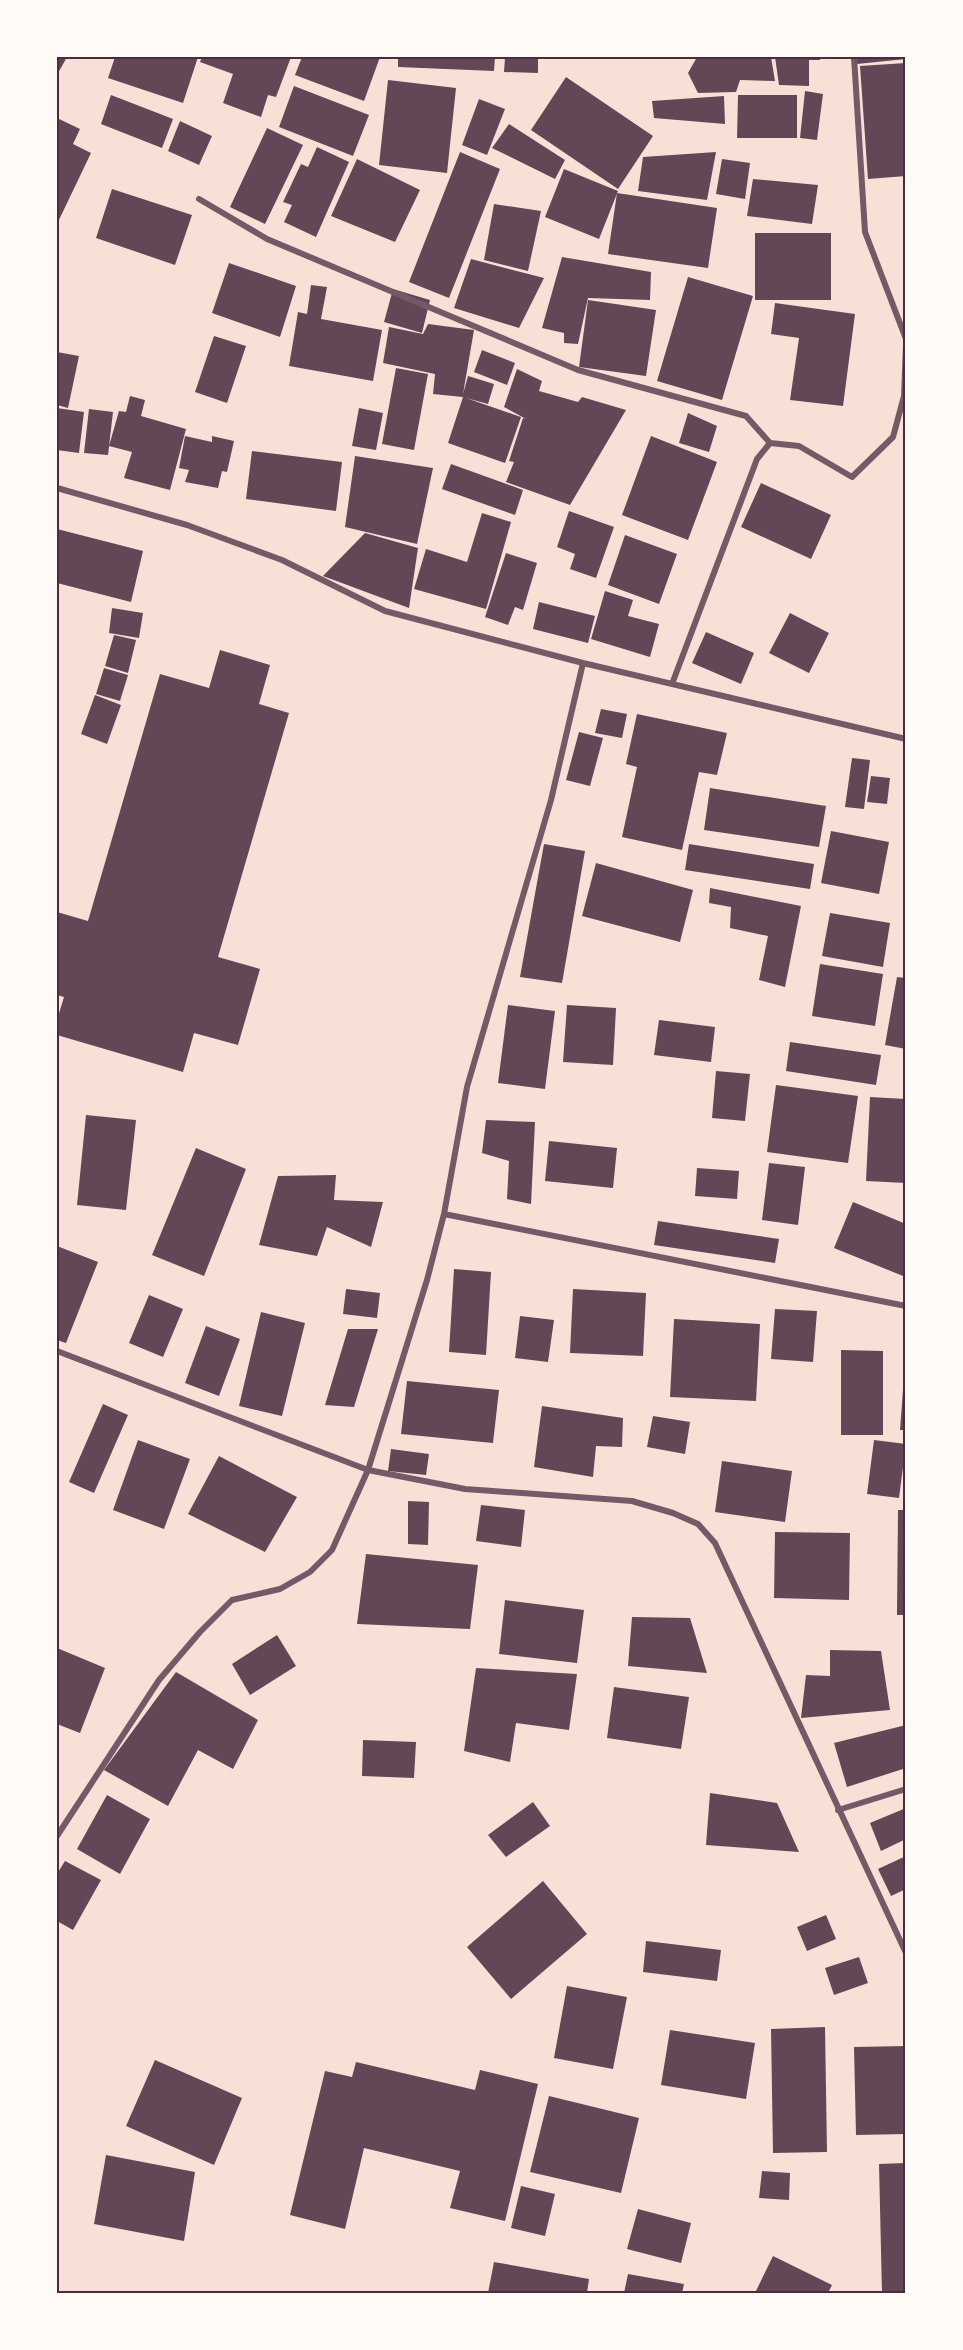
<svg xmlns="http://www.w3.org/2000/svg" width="963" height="2350" viewBox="0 0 963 2350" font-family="Spectral,serif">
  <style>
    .building { fill: #644757 }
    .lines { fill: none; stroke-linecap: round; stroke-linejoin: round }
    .minor { stroke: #755966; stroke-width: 6 }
    .neatline { fill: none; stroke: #4a2c40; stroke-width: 2 }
  </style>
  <rect width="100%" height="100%" fill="#f7e1d7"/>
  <path class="building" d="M57 57H67L57 75Z
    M115 57H198L183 103 108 78Z
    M202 57H291L276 97 268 95 261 117 223 103 233 74 200 62Z
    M302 57H380L364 101 295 75Z
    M398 57H495L494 71 398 67Z
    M505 57H538V73L504 72Z
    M697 57H771L775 81 740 80 736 92 698 93 688 73Z
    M775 57H820V60H809V86L779 85Z
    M857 57H906V59L857 64Z
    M906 63V176L868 179 860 66Z
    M566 77 653 136 618 189 531 130Z
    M388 80 456 88 447 173 379 165Z
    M294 86 369 115 353 156 279 127Z
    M805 91 823 94 817 140 800 138Z
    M111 95 173 119 162 148 101 124Z
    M738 95H797V138H737Z
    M724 96 725 124 654 118 652 101Z
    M479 99 505 109 487 155 462 145Z
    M57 118 80 129 73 144 91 153 57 224Z
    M180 121 212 136 199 165 168 151Z
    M509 124 565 160 555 179 492 148Z
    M267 128 303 145 265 224 230 207Z
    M317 147 349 162 316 237 284 222 292 205 283 202 301 164 308 167Z
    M460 152 500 169 449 298 409 282Z
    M716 152 707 200 638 191 643 157Z
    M357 159 420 190 395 242 331 216Z
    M722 159 750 163 745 199 716 194Z
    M564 169 618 191 599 239 545 217Z
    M753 179 818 185 812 224 747 216Z
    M112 189 192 215 175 265 96 238Z
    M617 193 717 208 708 268 608 254Z
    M494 204 541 211 528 271 484 260Z
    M755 233H831V300H755Z
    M562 257 651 272 650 300 588 298 578 344 564 343V333L542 328Z
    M471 259 544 278 519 328 454 308Z
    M229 263 296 286 280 337 212 313Z
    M688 277 753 296 722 400 657 381Z
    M311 285 327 287 321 319 382 330 373 381 289 366 298 312 307 314Z
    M393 289 430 300 422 333 384 322Z
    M588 300 656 310 646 376 579 367Z
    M775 303 855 314 843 406 790 400 799 338 771 334Z
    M428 324 474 330 463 394 468 376 494 384 488 404 466 398 521 417 505 463 448 443 463 397 433 394 435 374 383 363 389 327 423 334Z
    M214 336 246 346 227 403 195 392Z
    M482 350 515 363 507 385 474 372Z
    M57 352 79 356 68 408 57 405Z
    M396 368 428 374 414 450 382 444Z
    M517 369 542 381 539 391 578 402 582 397 626 410 570 505 506 482 514 462 509 461 523 418 526 419 504 407Z
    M130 396 145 400 141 416 186 429 170 490 124 478 132 452 109 446 119 411 126 412Z
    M57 408 84 412 79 453 57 450Z
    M359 408 383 413 376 450 352 446Z
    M89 409 113 412 108 455 84 453Z
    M688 413 717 426 709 452 679 443Z
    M185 436 212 442V436L234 441 227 472 222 471 218 488 185 482 189 470 179 468Z
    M651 436 717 462 688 540 622 515Z
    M252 451 342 462 336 511 246 499Z
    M355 456 433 468 417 544 345 527Z
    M451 464 523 490 515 515 442 489Z
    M761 483 831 515 811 559 741 527Z
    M569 511 614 527 596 578 570 569 575 554 557 547Z
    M482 513 511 522 486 609 414 589 426 549 467 562Z
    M57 529 143 551 131 602 57 583Z
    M365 533 418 548 409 608 323 576Z
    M625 535 677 554 659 604 608 585Z
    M506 553 537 563 523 610 515 607 508 625 485 617Z
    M605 591 633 600 628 616 659 624 650 657 591 639Z
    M539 602 595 616 588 643 533 629Z
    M112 608 143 613 139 638 109 633Z
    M790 613 829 633 809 673 769 653Z
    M706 632 754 653 741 684 692 663Z
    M114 635 136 640 128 673 105 666Z
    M220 650 270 665 259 704 289 713 218 957 260 969 238 1045 194 1033 183 1072 57 1035V1020L64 997 57 995V912L88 921 160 674 209 688Z
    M104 668 128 675 120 701 96 694Z
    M95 695 121 705 107 744 81 734Z
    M601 709 627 714 622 738 595 733Z
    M637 714 727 733 717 775 699 772 682 850 622 837 637 767 626 764Z
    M579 732 603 738 590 786 566 780Z
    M852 758 870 760 864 809 845 807Z
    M871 776 890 778 887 804 867 802Z
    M710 788 826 806 819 847 704 830Z
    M831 831 889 842 879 894 821 883Z
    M544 844 585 851 562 983 520 977Z
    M689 844 814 864 810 889 685 870Z
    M596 863 693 890 680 942 582 916Z
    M710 888 801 906 785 987 759 980 768 936 730 928 731 907 709 903Z
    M830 913 890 923 883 967 822 956Z
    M820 964 883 974 875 1026 812 1016Z
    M897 977 906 978V1049L885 1045Z
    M508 1005 555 1011 545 1089 498 1083Z
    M567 1005 616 1008 613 1065 563 1062Z
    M659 1020 715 1027 711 1062 654 1055Z
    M790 1042 881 1055 876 1085 786 1071Z
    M716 1071 750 1074 745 1121 712 1118Z
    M776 1085 858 1096 848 1163 767 1152Z
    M870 1097 906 1099V1183L866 1181Z
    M86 1115 136 1120 126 1210 77 1205Z
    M486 1120 535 1122 531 1204 507 1199 509 1161 482 1153Z
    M549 1141 617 1148 613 1188 545 1181Z
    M196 1148 246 1169 204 1276 152 1255Z
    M769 1163 805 1167 798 1225 762 1220Z
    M697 1168 739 1171 737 1199 695 1196Z
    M336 1175 334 1200 383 1202 371 1247 327 1227 317 1256 259 1245 278 1176Z
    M853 1202 906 1224V1268L903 1276 834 1248Z
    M658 1221 779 1239 775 1263 654 1245Z
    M57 1246 98 1262 66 1343 57 1340Z
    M454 1269 491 1272 486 1355 449 1352Z
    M346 1289 380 1293 377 1318 343 1314Z
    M573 1289 646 1293 643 1356 570 1353Z
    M149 1295 183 1309 163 1357 129 1343Z
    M775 1309 817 1311 813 1362 771 1359Z
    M261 1312 305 1323 282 1416 239 1406Z
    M520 1316 554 1320 548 1362 515 1358Z
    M674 1319 760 1324 756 1401 670 1397Z
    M206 1326 240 1339 219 1396 185 1383Z
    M348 1329H378L354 1407 325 1405Z
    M841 1350 883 1351V1435H841Z
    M904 1376H906V1430H900Z
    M407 1381 499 1390 493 1443 401 1434Z
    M103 1404 128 1415 94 1493 69 1482Z
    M542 1406 623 1418 622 1447 596 1446 593 1477 534 1467Z
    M653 1416 690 1422 685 1454 647 1447Z
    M138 1440 190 1459 164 1529 113 1510Z
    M874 1440 906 1444 899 1498 867 1494Z
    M391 1449 429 1454 426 1475 388 1471Z
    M219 1456 297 1497 265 1552 188 1514Z
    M722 1461 792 1471 785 1522 715 1512Z
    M408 1501 429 1502 428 1545 408 1544Z
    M481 1505 525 1510 521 1547 476 1541Z
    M898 1510H906V1615H897Z
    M775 1532 850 1533 849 1600 774 1598Z
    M366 1554 478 1565 470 1629 357 1624Z
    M505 1600 584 1610 577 1663 499 1654Z
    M632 1617 690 1618 707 1673 628 1666Z
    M277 1635 296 1666 250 1695 232 1664Z
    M57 1648 105 1668 80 1733 57 1724Z
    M830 1650 881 1651 890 1710 801 1718 806 1675 830 1676Z
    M476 1668 577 1674 569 1730 516 1723 510 1762 464 1751Z
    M176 1672 258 1720 233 1769 198 1750 168 1806 104 1770Z
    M614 1687 689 1697 681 1749 607 1738Z
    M906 1725V1768L847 1787 834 1743Z
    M363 1740 416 1742 414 1778 362 1776Z
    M710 1793 777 1803 799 1852 706 1845Z
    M107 1795 150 1819 120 1874 77 1849Z
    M533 1802 550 1826 506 1857 488 1835Z
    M906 1808V1839L881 1851 870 1823Z
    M906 1856V1889L891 1896 878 1869Z
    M65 1861 101 1880 73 1930 57 1921V1874Z
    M543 1881 587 1934 511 1999 467 1947Z
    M826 1915 836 1939 807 1951 797 1927Z
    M646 1941 721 1950 717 1981 643 1972Z
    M859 1957 868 1983 834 1995 825 1968Z
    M567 1986 627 1997 613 2069 554 2058Z
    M825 2027 827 2152 773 2153 771 2029Z
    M670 2030 755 2043 746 2099 661 2085Z
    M906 2046V2134L856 2135 854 2047Z
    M155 2060 242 2098 214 2165 126 2126Z
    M356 2062 475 2090 480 2070 538 2084 505 2221 450 2208 460 2171 364 2148 345 2229 290 2215 325 2071 352 2077Z
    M549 2096 639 2118 621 2193 530 2172Z
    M106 2155 195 2172 184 2241 94 2224Z
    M906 2163V2293H882L879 2164Z
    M762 2171 790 2173 789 2200 759 2198Z
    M521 2186 555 2194 545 2236 511 2228Z
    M638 2209 691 2223 681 2263 627 2249Z
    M773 2256 832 2285 828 2293H755Z
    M494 2262 589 2279 587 2293H488Z
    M628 2274 684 2284 682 2293H624Z"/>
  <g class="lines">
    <path class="minor" d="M854 57 865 232 906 339
      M199 199 267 239 578 370 746 416 770 443
      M57 488 187 525 282 560 385 611 583 663 906 739
      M672 684 757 459 770 443 799 446 852 477 893 437 904 396 906 345
      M444 1214 906 1306
      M57 1351 368 1470 465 1489 632 1501 673 1513 698 1524 715 1543 906 1953
      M838 1810 906 1789
      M57 1836 159 1680 200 1632 232 1600 280 1589 310 1572 332 1550 368 1470 427 1280 444 1214 467 1087 551 800 583 663"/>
  </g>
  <rect width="963" height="2350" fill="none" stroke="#fffaf5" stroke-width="117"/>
  <rect x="58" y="58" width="846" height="2234" class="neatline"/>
</svg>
